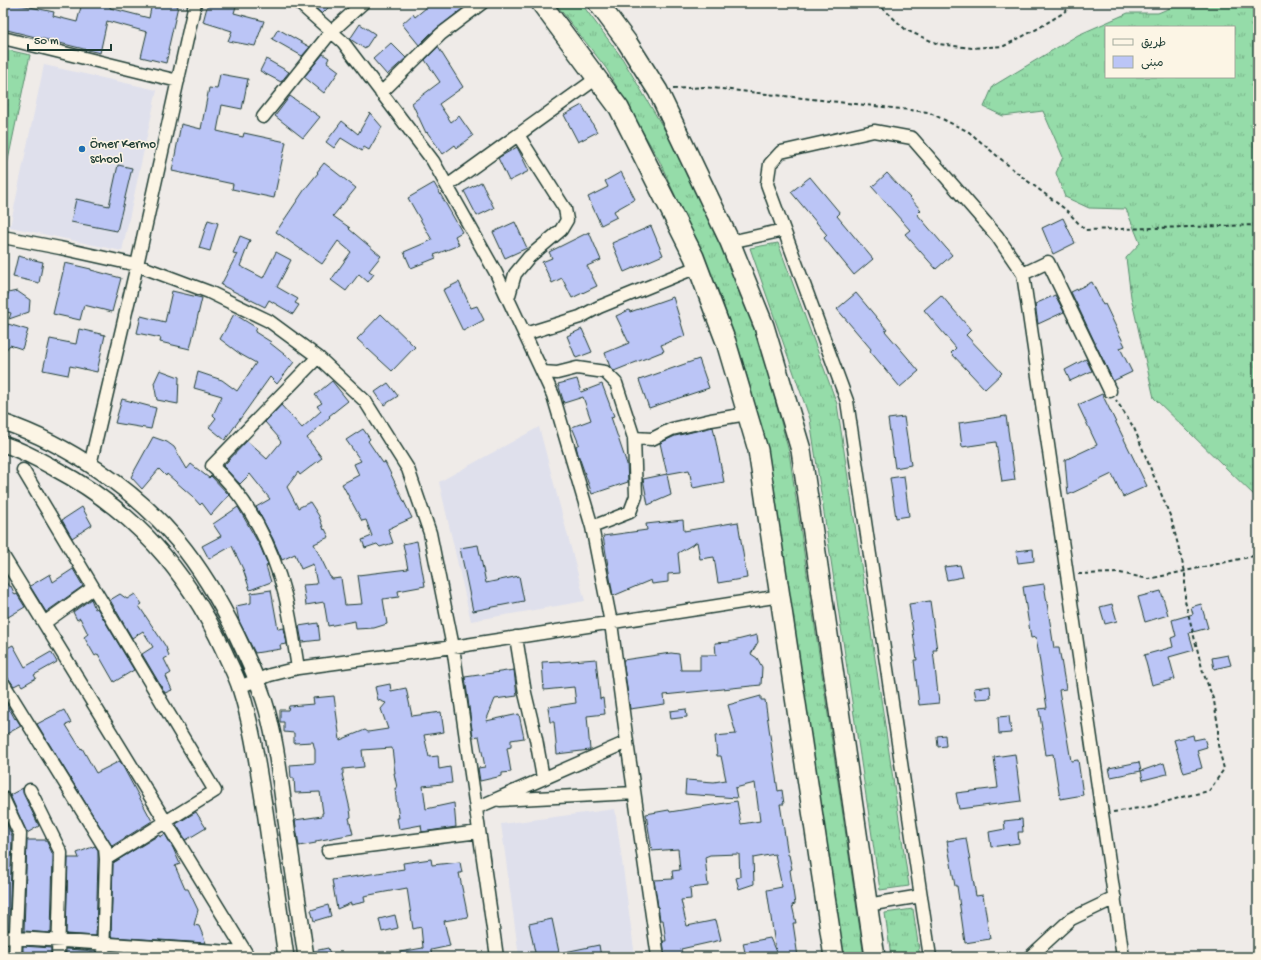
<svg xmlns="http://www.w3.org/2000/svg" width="1261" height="960" viewBox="0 0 1261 960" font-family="'Gochi Hand','Playpen Sans Arabic',sans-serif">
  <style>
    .built { fill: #dfe0ec }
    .grass { fill: url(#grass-tufts); stroke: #5a8c6e; fill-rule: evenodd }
    .building { fill: #bbc5f6; stroke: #1f3d34 }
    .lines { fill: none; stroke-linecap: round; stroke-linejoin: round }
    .minor-casing { stroke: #1f3d34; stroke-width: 15 }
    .tertiary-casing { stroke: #1f3d34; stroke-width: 18 }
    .primary-casing { stroke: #1f3d34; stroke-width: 22 }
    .path { stroke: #1f3d34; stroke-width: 2; stroke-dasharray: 4 3; stroke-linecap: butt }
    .minor { stroke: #fcf5e5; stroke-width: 12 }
    .tertiary { stroke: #fcf5e5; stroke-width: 15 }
    .primary { stroke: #fcf5e5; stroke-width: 19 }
    .poi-dot { fill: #1f6fb2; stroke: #fcf5e5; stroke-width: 1.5 }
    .labels { text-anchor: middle; stroke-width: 3; stroke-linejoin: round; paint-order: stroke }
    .poi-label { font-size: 13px; fill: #1f3d34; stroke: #fcf5e5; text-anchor: start }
  </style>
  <defs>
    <pattern id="grass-tufts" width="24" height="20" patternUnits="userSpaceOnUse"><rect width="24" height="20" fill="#95dca9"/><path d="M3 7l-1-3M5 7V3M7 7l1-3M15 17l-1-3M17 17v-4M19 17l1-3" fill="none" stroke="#79b48a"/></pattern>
  </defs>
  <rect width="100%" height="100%" fill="#efebe8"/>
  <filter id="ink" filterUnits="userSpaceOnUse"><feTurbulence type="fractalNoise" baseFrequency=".025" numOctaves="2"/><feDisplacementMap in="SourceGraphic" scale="8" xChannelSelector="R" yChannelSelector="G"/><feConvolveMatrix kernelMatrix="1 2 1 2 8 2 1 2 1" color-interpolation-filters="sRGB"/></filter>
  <g filter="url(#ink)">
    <path class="built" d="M44 65 157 90 122 251 10 227Z
      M539 427 585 601 471 621 439 482Z
      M615 809 635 957H519L501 824Z"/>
    <path class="grass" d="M555 3H581L622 58 676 149 705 209 738 285 762 351 789 452 864 957H843L769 455 742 358 718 290 659 160 606 68Z
      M1182 3H1242L1258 12V499L1154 398 1131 297 1126 258 1140 243 1126 209 1089 208 1065 197 1056 173 1063 157 1043 111 1003 116 984 107 993 86 1078 35 1128 13H1158ZM1106 27H1234V77H1106Z
      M3 49 30 55 3 184Z
      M778 243 837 404 909 886 880 890 810 419 750 248Z
      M913 909 920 957H891L885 913Z"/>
    <path class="building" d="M3 3H11L54 12 53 16 77 22 82 3H111L110 8 149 18 152 3H164L178 6 168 50H169L166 63 141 57 147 32 107 21 100 53 3 29Z
      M208 3H237L234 13 264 21 255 46 228 41 232 31 203 22Z
      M310 3H333L322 14Z
      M432 3H470L430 34 419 45 402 24 413 14 415 17Z
      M360 24 375 34 365 49 350 39Z
      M278 29 310 47 302 56 272 39Z
      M391 43 406 58 387 75 373 59Z
      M438 47 463 87 439 104 451 122 459 116 473 136 457 148 455 145 443 154 427 132 426 133 412 103 440 82 425 60Z
      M323 54 329 58 327 62 339 71 324 93 304 77Z
      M266 59 289 72 281 82 260 71Z
      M220 74 248 79 242 109 222 105 217 131 243 137 244 133 286 142 274 198 232 189 233 184 172 171 181 124 201 129 209 88 217 89Z
      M290 96 320 117 303 138 275 116Z
      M582 105 597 132 578 142 564 115Z
      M370 113 382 127 369 150 364 147 362 151 341 138 334 148 326 142 342 121 358 134Z
      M517 147 529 171 509 181 498 158Z
      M324 163 356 188 333 216 350 228 349 229 381 256 369 271 374 274 368 282 359 274 346 291 331 280 351 252 338 241 322 264 276 232 305 189 318 173 317 172Z
      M118 165 132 168 117 231 71 222 76 199 109 206Z
      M621 172 635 199 614 211 617 217 601 225 588 197 608 187 605 181Z
      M887 173 921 210 917 214 952 255 936 269 905 234 910 230 872 187Z
      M810 177 840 213 837 216 873 259 854 275 824 238 827 235 791 192Z
      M481 182 494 208 477 216 464 191Z
      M434 183 462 232 455 236 459 245 434 255 436 258 411 268 404 252 432 240 408 198Z
      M1063 218 1075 243 1053 254 1042 228Z
      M208 220 218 223 210 251 199 248Z
      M515 222 527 248 505 258 493 232Z
      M651 226 663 255 624 272 612 243Z
      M589 232 601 260 587 266 597 286 572 298 562 278 552 283 542 262 552 258 549 252Z
      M240 236 250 240 240 266 263 278 276 252 291 260 277 287 298 299 295 303 299 305 293 314 269 300 265 307 221 285 237 254 233 253Z
      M18 256 43 262 39 283 13 277Z
      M65 263 91 269V270L121 278 112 312 84 305 80 320 53 314Z
      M459 282 471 308 477 306 484 320 463 331 443 290Z
      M1092 282 1103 305 1105 304 1125 346 1120 348 1132 372 1113 381 1071 292Z
      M17 291 30 300 29 312 9 319 11 313 3 311 8 293Z
      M172 291 202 298 190 349 160 342 161 338 137 333 141 316 165 322Z
      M856 293 887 330 885 331 919 371 900 387 870 351 871 349 837 309Z
      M941 295 971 330 966 335 1002 373 985 389 951 353 956 348 924 310Z
      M1055 295 1064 312 1038 324 1035 304Z
      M673 297 685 336 661 345 664 351 614 371 610 367 605 353 629 343 616 316 629 310 630 312Z
      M234 314 257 328 255 332 271 342 270 343 294 362 277 384 270 377 225 440 209 427 216 418 213 415 222 396 194 388 198 372 222 380 237 391 256 363 240 354 220 339Z
      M381 314 415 347 392 371 357 339Z
      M8 324 28 330 22 349 10 345 3 353V340Z
      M79 329 105 335 97 372 70 366 68 375 43 370 50 339 76 344Z
      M582 329 592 352 576 358 567 336Z
      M699 359 709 388 649 408 639 380Z
      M1086 359 1092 371 1070 381 1065 370Z
      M160 370 179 377 178 404 157 400 154 383Z
      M577 379 581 392 602 384 614 416 611 417 627 464 628 482 592 494 578 454 576 446 579 444 572 427 591 420 583 397 564 403 558 384Z
      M332 381 348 401 329 416 330 417 307 438 322 458 300 475 298 472 287 487 298 508 310 502 319 516 324 530 325 529 329 537 314 544 330 577H331L332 579 341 578 345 605 362 604 358 575 408 569 403 544 417 541 425 586 398 591 399 597 383 599 387 624 374 628 356 629 355 621 328 626 324 602 306 605 303 585 317 584 313 564 301 569 295 554 282 560 273 539 256 507 270 499 250 474 240 484 223 466 247 441 267 459 281 442 278 438H279L265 422 281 405 302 428 321 411 317 406 322 403 315 395Z
      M388 383 398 396 384 405 375 392Z
      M1102 394 1147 486 1123 497 1112 474 1068 495 1065 460 1097 445 1078 405Z
      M122 399 156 408 151 429 115 423Z
      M1006 416 1015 480 1002 482 996 442 962 447 959 423Z
      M904 417 911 465 895 468 888 419Z
      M713 427 724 482 693 488 689 470 667 474 660 443 675 436Z
      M363 429 370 439 368 441 383 463 385 462 412 518 388 529 393 543 380 547 377 544 365 548 362 540 372 536 366 520 362 521 342 484 359 475 354 464 361 461 346 440Z
      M153 437 167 442 174 447 187 469 191 464 209 478 211 476 229 495 211 515 202 503 200 505 192 496 167 474 166 476 159 469 142 489 131 477Z
      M667 474 671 495 648 505 643 479Z
      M904 476 909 516 896 518 890 478Z
      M82 507 92 525 72 538 62 520Z
      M238 507 260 546 268 565 266 566 271 582 250 590 243 569 232 546 209 559 202 546 221 536 213 524Z
      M683 520 684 531 738 522 747 578 718 583 714 557 700 559 697 542 678 553 680 573 668 574V582L652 584 651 580 613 596 603 536 647 530 646 524Z
      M478 545 486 583 519 576 524 601 473 611 460 548Z
      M1033 549 1034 561 1018 563 1016 551Z
      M960 565 963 577 947 580 944 567Z
      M73 569 83 586 46 612 30 586 50 574 53 582Z
      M3 576 9 587 11 586 15 595 17 594 25 607 3 620Z
      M1044 584 1054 648H1059L1066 689 1059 690 1071 761 1078 760 1083 795 1060 799 1053 754 1046 755 1039 709 1047 708 1036 637 1031 638 1023 587Z
      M271 590 278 629 284 628 287 644 280 645 281 649 255 653 239 621 236 606 251 603V593Z
      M1161 591 1168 615 1145 622 1138 597Z
      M120 594 127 599 135 594 142 604 139 606 166 647 169 656 164 659 171 673 166 676 172 690 165 693 142 654 153 647 143 631 132 638 110 600Z
      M91 599 95 609 97 608 134 670 114 682 98 654 95 656 84 637 88 634 80 618 77 620 73 612Z
      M930 601 937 650H933L939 703 919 705 914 660H917L909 604Z
      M1112 604 1117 621 1105 624 1100 607Z
      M1201 604 1208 628 1189 633 1194 650 1169 657 1175 679 1152 685 1144 655 1173 647 1171 638 1176 636 1172 620 1193 614 1191 607Z
      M318 623 320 640 302 642 299 626Z
      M757 635 758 642 751 654 757 658 762 667 761 685 664 695 665 704 630 709 623 660 671 653 679 654 681 670H700V655H716L715 643 729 642Z
      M13 645 25 667 51 652 57 662 34 675 36 678 22 686 20 683 14 686 9 679 3 676V650Z
      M1228 655 1231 665 1214 669 1212 658Z
      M596 659 600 699 603 698 605 714 587 716 590 750 557 754 554 722H550L548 707 576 703 574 687 544 690 542 662 560 661V662Z
      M514 670 517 696 495 699 486 721 519 714 524 738 511 740V747L507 748 511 772 502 773V776L480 781 478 768 485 767 479 736 473 737 465 677Z
      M390 684 391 691 406 688 412 716 441 712 444 732 424 735 429 757 438 756 439 769 450 767 452 783 423 786 426 809 454 803 456 827 422 832 421 825 399 829 397 818H399L396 798 395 788H397L394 773H395L392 748 362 750 364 767 343 769V774H342L350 809 351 817 349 818 353 834 316 841V843L299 846 295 820 322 816V813H323L320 792 295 793 294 778H291L290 765 315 763V750L313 742 294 743V733L284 732V722H280V710H288L289 706 314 704 313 698 334 696 340 740 365 730 368 732 388 729 381 709 386 703 378 700 375 687Z
      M990 686 991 698 976 699 974 688Z
      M761 696V700H765L778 791 782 790 784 804H780L788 855H789L792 869 790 870 795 904 792 905 796 923H793L798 957H746L743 943 770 938 776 952 767 890 782 887 775 854 753 858 754 884 739 889 736 878 740 877 739 854 710 855 705 857 708 886 690 888 691 899 681 900 685 918 687 926 716 920 721 940 681 949 683 957H665L663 941H666L663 920H660L654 880 673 879 672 871 680 870 678 849 652 851 646 814 669 810 670 812 737 801 741 824 760 821 755 783 735 788 737 798 685 794 686 780 714 782 726 780 721 756H717L715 736 736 734 728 705Z
      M3 697 15 719 16 718 21 726 3 736Z
      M686 709 687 717 671 719 670 711Z
      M64 710 71 723 66 725 81 749 82 748 96 773 120 761 152 821 112 846 37 724Z
      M1009 716 1011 733 999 734 998 717Z
      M945 735 946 746 938 747 937 736Z
      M1193 735 1194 740 1204 738 1207 747 1197 750 1202 768 1184 773 1174 740Z
      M1015 754 1021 801 959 809 956 793 998 788 994 757Z
      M1139 762 1141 771 1111 777 1109 768Z
      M1164 763 1167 774 1143 780 1141 771Z
      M23 788V793L39 826 27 833 10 795Z
      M196 812 206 828 186 840 176 824Z
      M3 816 12 836 9 930H3Z
      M1022 819 1023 832H1018L1019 843 991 847 989 832 1005 829 1004 821Z
      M165 834 173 848 180 864 175 866 185 889H188L198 910 194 925 199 926 206 943 111 937 113 863 159 835 160 837Z
      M966 838 976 896 983 895 990 939 965 943 957 886H955L947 841Z
      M27 840H46L53 855 51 933 24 931Z
      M95 846 98 850V859L96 936 66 934 68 858H79L77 853Z
      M431 859 432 865 460 862 462 873H459L468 917 444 921 450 946 431 950 432 957H400V952L423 948 421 927 413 929 407 888 364 896 365 902 351 905V903L337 909 332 880 404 869 403 863Z
      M328 905 331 916 314 921 311 910Z
      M395 915 398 928 382 932 379 919Z
      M552 919 560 957H536L529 924Z
      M599 945 601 957H561L560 953Z
      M23 946 51 948V957H23Z
      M328 948 331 957H315L314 951Z
      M66 949 96 951V957H66Z"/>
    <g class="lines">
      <g class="minor-casing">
        <path id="minor" d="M299 3 343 42 433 161 496 273 553 395 592 527 611 623 627 742 658 957
          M3 38 178 81
          M381 93 441 34 482 3
          M263 117 331 32 363 3
          M447 186 597 78
          M3 237 60 248 137 265 209 292 269 321 318 357 365 401 408 469 430 533 453 647 497 957
          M730 242 784 230
          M1023 274 1048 262 1110 391
          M508 299 515 274 529 257 561 230 567 220 565 209 518 135
          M525 334 580 317 599 307 697 267
          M543 372 557 373 577 368 605 372 616 383 634 438 652 439 672 429 711 420 747 414
          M90 465 137 265 195 3
          M23 470 215 791 106 859
          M592 527 630 512 636 496 634 438
          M3 556 246 953
          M44 623 93 588
          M516 637 525 693 536 739 543 778
          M298 668C294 644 291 619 285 595 273 549 249 498 212 466L318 357
          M3 683 105 848 106 859 103 957
          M239 687 270 675 298 668 453 647 781 596
          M30 790 61 853 58 957
          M3 798 20 834 15 957
          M500 800 634 793
          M476 808 627 742
          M328 851 479 832
          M867 905 921 896
          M3 937 246 953
          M930 957 847 401 767 184 770 164 781 152 874 131 912 138 997 236 1023 274 1123 957
          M1030 957 1071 919 1115 898"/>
      </g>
      <g class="tertiary-casing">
        <path id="tertiary" d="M3 422C68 444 134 489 178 541 202 570 221 603 237 636 247 657 257 678 264 700 275 734 279 771 284 807 291 857 299 907 306 957
          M3 444C21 450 38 459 54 468 133 510 186 569 224 651 229 663 236 675 240 688 253 728 258 770 265 811 272 860 279 908 286 957"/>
      </g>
      <g class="primary-casing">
        <path id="primary" d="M541 3 619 108 694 257 726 342 758 450 834 957
          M598 3 627 42 658 91 730 242 764 326 801 450 875 957"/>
      </g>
      <path class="path" d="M877 3 906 30 938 44 972 48 1004 46 1037 29 1063 13 1074 3
        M673 89 704 87 928 112 969 132 1021 176 1065 209 1085 230 1258 225
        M1078 574 1120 573 1149 579 1258 555
        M1113 812 1152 806 1182 797 1209 791 1224 769 1218 745V726L1214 701 1203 672 1185 601V572L1171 518 1134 428 1116 400"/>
      <use href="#minor" class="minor"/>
      <use href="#tertiary" class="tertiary"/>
      <use href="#primary" class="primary"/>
    </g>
  </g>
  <circle class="poi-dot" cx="82" cy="149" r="4"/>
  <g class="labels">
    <g class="poi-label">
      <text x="90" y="147">Ömer Kermo<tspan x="90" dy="15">school</tspan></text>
    </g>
  </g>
  <rect width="1261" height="960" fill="none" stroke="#fcf5e5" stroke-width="16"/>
  <rect x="8" y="8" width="1245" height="944" fill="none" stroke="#1f3d34" stroke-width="1.5" filter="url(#ink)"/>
  <rect x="1105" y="26" width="130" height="52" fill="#fcf5e5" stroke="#a4ab9e"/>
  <rect x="1113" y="39" width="20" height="6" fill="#fcf5e5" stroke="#a4ab9e"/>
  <text x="1141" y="46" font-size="12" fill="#1f3d34">طريق</text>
  <rect x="1113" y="56" width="20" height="12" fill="#bbc5f6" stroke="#a4ab9e"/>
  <text x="1141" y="66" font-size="12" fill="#1f3d34">مبنى</text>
  <path d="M28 44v6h83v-6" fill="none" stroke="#1f3d34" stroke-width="2"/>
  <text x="34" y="44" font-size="12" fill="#1f3d34" stroke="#fcf5e5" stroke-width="3" paint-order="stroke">50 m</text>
</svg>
